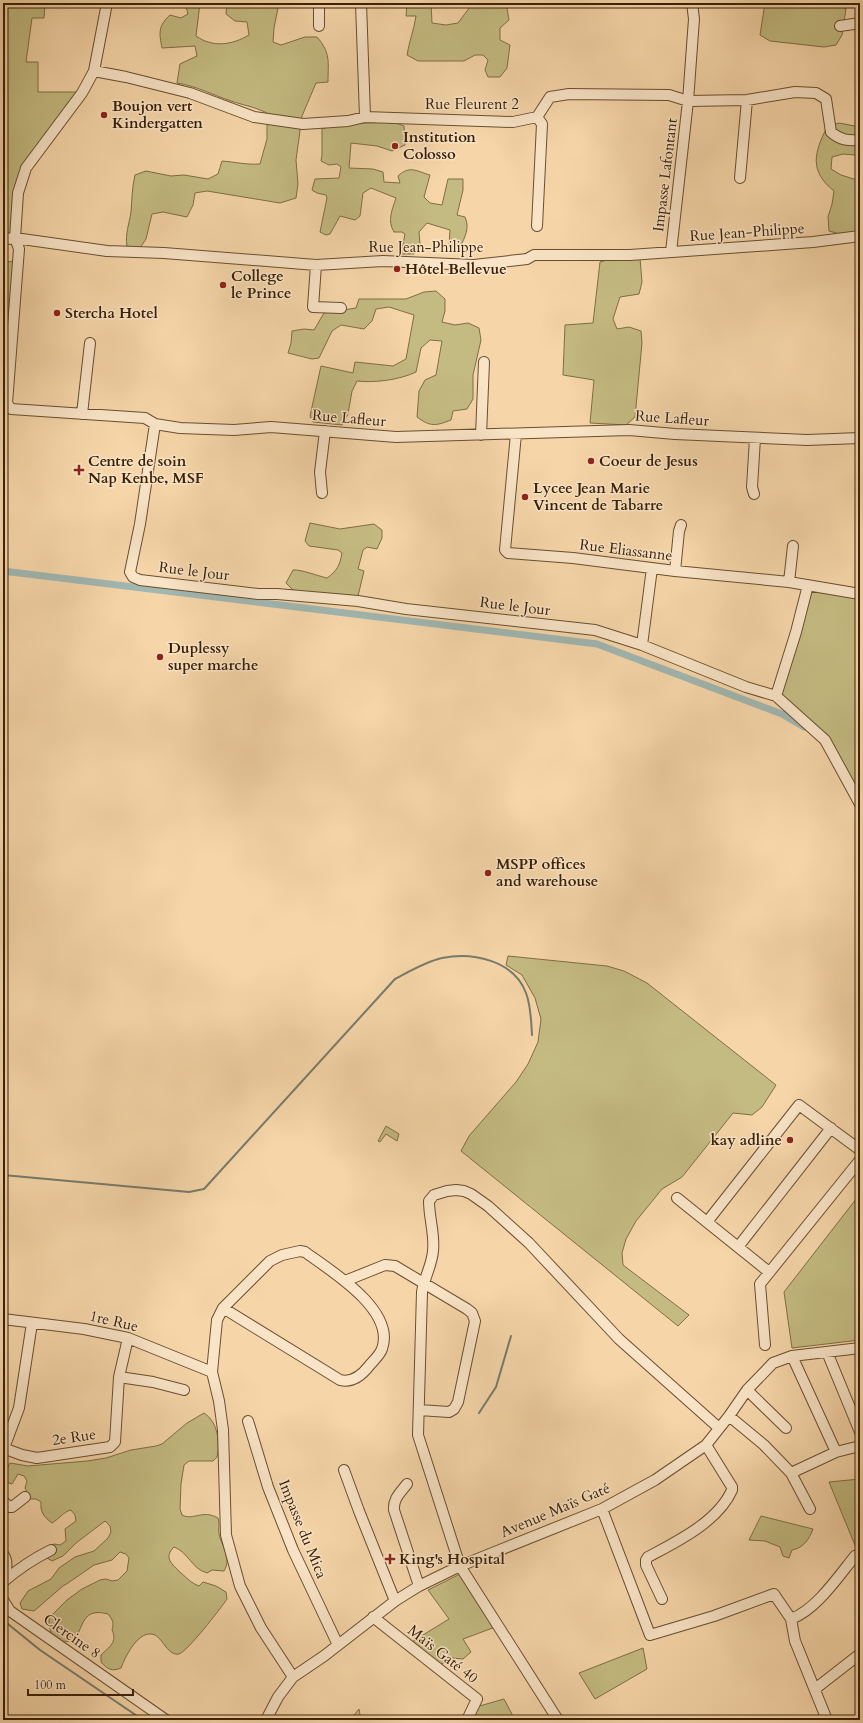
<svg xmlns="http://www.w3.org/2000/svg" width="863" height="1723" viewBox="0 0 863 1723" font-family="Cardo,serif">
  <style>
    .green { fill: #c4bb82; stroke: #7f6e44 }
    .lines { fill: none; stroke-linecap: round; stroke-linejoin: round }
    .stream { stroke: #777b6d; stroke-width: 2 }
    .canal { stroke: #a0b7b2; stroke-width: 7 }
    .minor-casing { stroke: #694e2f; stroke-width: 12 }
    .minor { stroke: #f9e4c7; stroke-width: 10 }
    .poi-dot { fill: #8f2418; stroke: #f9e4c7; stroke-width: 1.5 }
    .labels { text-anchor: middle; stroke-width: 3; stroke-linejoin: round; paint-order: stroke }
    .street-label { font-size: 15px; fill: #3a2006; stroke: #f9e4c7 }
    .poi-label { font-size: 15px; font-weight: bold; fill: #3a2006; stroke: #f9e4c7; text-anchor: start }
  </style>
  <rect width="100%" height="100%" fill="#f6d6a9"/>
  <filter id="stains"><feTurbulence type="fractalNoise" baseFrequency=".005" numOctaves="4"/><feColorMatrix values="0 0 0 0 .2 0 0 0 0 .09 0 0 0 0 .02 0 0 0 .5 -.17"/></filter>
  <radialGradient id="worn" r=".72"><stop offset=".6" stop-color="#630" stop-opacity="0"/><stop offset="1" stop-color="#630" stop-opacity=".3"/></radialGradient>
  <path class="green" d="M3 3H45L44 18H32L26 62H38V92H77L21 169 11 234 3 235Z
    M185 3H200L196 36C213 48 232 45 249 35L247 22 235 21 226 14 227 3H279L274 28 273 42 281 45 305 37H317C331 53 328 62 328 82L316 83 302 116 296 160 298 184 296 198 280 203 207 191 195 193 193 205 187 217 163 212 152 214 146 239 140 248 127 246C125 234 129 225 131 212 132 200 132 187 135 175L146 171 171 176 184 175 208 179 218 174 222 161C235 162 247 165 260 164L267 139V113C255 107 243 105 231 101 213 95 196 86 177 83L180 64 197 56 195 46 162 48C159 33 158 26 170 15L181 18 188 14Z
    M407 3H431L432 23 446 25 458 23 473 3H499L507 8 509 20 500 28V40L510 45 507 68 500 77H488L485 70 488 60 483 55H475L464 61H418L407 55C409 42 414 30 416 16H406Z
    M765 3H815L840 5 846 9 842 35 836 45 824 47 770 41 760 35Z
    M393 122 404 126 405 145 392 151 377 146 351 143 349 168 373 169 383 172 384 182 400 183 398 176C410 165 416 171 430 175L424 197 430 203 442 205 448 179H463V190L457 215 465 217C470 228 465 237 460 247L449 246 450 230 427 223 419 232 420 244 414 254H401L405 234 402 232H394C387 221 392 210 396 198L371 188 363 193 360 216 355 220 340 216 330 234 326 235 320 232 327 198 326 195 317 193 312 190 315 179 339 178 341 167 337 164 329 165 321 161 322 155V129L337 124Z
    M839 123 860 127V153L855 155 843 154 832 157 831 169 841 175 860 181V233L843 235 829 231 828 217 832 204 834 191C809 171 814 153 827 127Z
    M618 257 640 258 642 282 639 294 620 297 613 319 617 329 629 327 641 331 642 343 635 417 626 425 590 423 594 380 563 375 565 325 593 323 600 262Z
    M13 261 10 341H3V263Z
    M436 291 445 299V311L442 322 455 325 468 323 479 328 481 340 473 375V399L467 409 453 411 451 420C436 426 430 427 417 417L419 391 425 380 436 375 442 341 430 340 421 348 416 372C399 380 375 383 357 381L352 391 348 414 342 425 313 422 310 416 321 366 353 373 355 362 393 366 406 359 414 315 389 307 376 309 372 321 364 329 341 325 332 331 319 358 312 359 288 353 291 343 292 331 304 329 314 330 324 313 356 308 359 299H406L424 292Z
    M310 523 340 529 374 524 382 530V538L377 549 367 547 363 550 358 569 364 571 358 596 331 597 293 590 286 583 293 570C300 569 318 576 327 578 337 571 340 565 342 553L338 550 309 546 305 541Z
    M810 591 860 598V795L823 732 780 697Z
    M508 956 607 966 624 971 647 983 776 1085 762 1107 752 1115 733 1113 682 1177 662 1189 636 1221 626 1239 622 1253 623 1265 689 1315 678 1326 461 1151 469 1136 516 1082 528 1064 538 1042 541 1019 535 998 522 975 506 965Z
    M386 1126 399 1134 397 1141 386 1134 380 1142 378 1141Z
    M860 1194V1340L792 1348 784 1292Z
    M204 1413C218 1422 220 1442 217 1457L213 1461H189L184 1465 181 1484 180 1509 182 1515C194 1521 202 1509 218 1518 220 1524 218 1529 219 1534 222 1547 232 1558 224 1571L212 1570 207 1573C192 1569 188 1552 174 1547 163 1558 172 1564 181 1573 187 1578 191 1583 199 1586L203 1582 216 1586 226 1592 227 1599C221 1608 187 1652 179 1654 168 1656 163 1639 155 1635 139 1628 125 1657 121 1668 112 1672 107 1669 101 1662V1655C109 1647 118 1642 112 1630 114 1623 113 1620 108 1614 69 1603 92 1655 52 1638L49 1624V1618L67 1600 82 1589 100 1580 106 1579 112 1581 118 1580 127 1571 129 1558 126 1554 120 1552 112 1560 94 1565 68 1583 63 1586 34 1611 22 1609 20 1603 28 1591 51 1579 59 1568 75 1557 94 1551 108 1538 111 1532 110 1526 105 1521 76 1543 63 1556 52 1561 42 1555V1549L54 1544 60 1545 66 1541 65 1529 76 1521 75 1515 71 1510C63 1512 59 1519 52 1523 44 1517 40 1512 41 1502L36 1499H30L25 1488 27 1481 24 1476 18 1474 12 1484 3 1481V1477L10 1463 28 1466 87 1461 106 1458 131 1450 156 1446 162 1444 187 1423Z
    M860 1479V1549L857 1550 829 1482Z
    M761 1516 813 1529C809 1540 803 1548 792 1550L789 1558 783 1556 780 1547 765 1541 749 1540Z
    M460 1574 498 1626 463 1639 471 1652 463 1659 452 1658 438 1666 410 1643 449 1619 428 1590Z
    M643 1648 647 1669 595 1699 579 1673Z
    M504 1699 515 1720H470L476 1707Z
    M359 1709 361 1720H350Z"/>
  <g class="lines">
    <path class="stream" d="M3 1175 189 1192 204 1189 395 979C410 971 425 962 442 958 472 952 514 960 526 993 531 1006 531 1020 532 1035
      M479 1413 496 1387 511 1336
      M3 1620 40 1650 143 1720"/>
    <path class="canal" d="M3 571 597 644 782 714 804 727"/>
    <g class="minor-casing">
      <path id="minor" d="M107 3 94 71 82 93 26 168 18 193 15 238 19 249 7 403 11 409 145 418 155 424 180 428 234 430 271 427 396 437 629 430 675 434 807 440 860 438
        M361 3 365 117
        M319 26V3
        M840 26 860 23
        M94 71 126 77 190 93 254 117 303 124 348 121 365 117 513 122 537 117 550 97 569 94 669 95 688 101 747 100 795 92 816 93 826 99 831 132C840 140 848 141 860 140
        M537 117 542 124 537 226
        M740 178 747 100
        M3 239 15 238 107 251 164 253 316 265 383 261 474 265 527 259 534 255H630L813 242 860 236
        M671 252 688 101 694 19 692 3
        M316 265 313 307 341 308
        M82 414 90 343
        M155 424 140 524 130 572 133 577 140 580 258 594H277L358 601 406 609 595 630 642 645 746 687 776 696 796 632 808 585
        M516 434 505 550 508 553 573 558 675 571 789 582 860 594
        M481 435 484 362
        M322 493 320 472 325 431
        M754 494 752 487 755 438
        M675 571 679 531 681 525
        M789 582 793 546
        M642 645 652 568
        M776 696 825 740 860 804
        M677 1198 769 1272
        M707 1222 799 1105 860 1150
        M738 1247 831 1128
        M345 1281 385 1265 395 1266 467 1309 472 1313 475 1321 458 1402 454 1409 449 1412 419 1410
        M223 1308 340 1380C352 1383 362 1375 369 1366 373 1361 380 1355 382 1349 396 1310 331 1271 305 1252L300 1251 282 1255 270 1261 223 1308 217 1320 212 1372 219 1401 223 1430 226 1535 240 1586 261 1628 293 1677
        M3 1319 84 1329 128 1338 212 1372
        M765 1345 760 1284 860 1160
        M827 1352 860 1432
        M792 1356 836 1452
        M119 1377 153 1382 184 1390
        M747 1390 786 1428
        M729 1416 764 1445 791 1473 810 1509
        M248 1421 268 1487 293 1550 338 1645
        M3 1448 22 1455 37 1458 110 1447 115 1442 119 1377 128 1338
        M4 1448 19 1408 32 1323
        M344 1470 359 1511 395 1601
        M791 1473 836 1452 860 1446
        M407 1484C400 1493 393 1499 394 1510L419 1586
        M3 1501 9 1507H12L25 1497
        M602 1509 650 1635 714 1616 774 1594 791 1619 795 1641 827 1720
        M3 1554C9 1562 6 1570 3 1578
        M3 1582C18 1569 33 1559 51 1550
        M662 1599 646 1565V1560L648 1557C676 1542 718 1522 732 1490V1487L706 1445
        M3 1600 10 1611 166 1720
        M373 1617 477 1699 467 1720
        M791 1619C816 1610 838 1577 855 1556L860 1555
        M815 1689 860 1654
        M266 1720 278 1697 293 1677 324 1656 395 1601 419 1586 460 1566 602 1509 655 1480 706 1445 729 1416 747 1390 773 1363 792 1356 860 1348
        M558 1720 460 1566 418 1435 422 1292C424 1278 432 1265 433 1251 435 1235 429 1218 429 1201L434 1195 447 1191 456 1190 464 1191 471 1194 488 1206 529 1243 619 1339 719 1428"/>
    </g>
    <use href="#minor" class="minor"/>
  </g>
  <g class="poi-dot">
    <circle cx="104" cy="115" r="4"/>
    <circle cx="395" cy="146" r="4"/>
    <circle cx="397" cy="269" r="4"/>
    <circle cx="223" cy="285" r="4"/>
    <circle cx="57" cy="313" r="4"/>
    <circle cx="591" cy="461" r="4"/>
    <path d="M77 464h4v4h4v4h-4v4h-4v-4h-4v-4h4z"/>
    <circle cx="525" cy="497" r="4"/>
    <circle cx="160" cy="657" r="4"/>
    <circle cx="488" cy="873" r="4"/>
    <circle cx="790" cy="1140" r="4"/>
    <path d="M388 1553h4v4h4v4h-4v4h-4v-4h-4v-4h4z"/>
  </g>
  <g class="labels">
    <g class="street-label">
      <text x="472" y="109">Rue Fleurent 2</text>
      <text transform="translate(665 175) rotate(-83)" y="5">Impasse Lafontant</text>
      <text transform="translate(747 232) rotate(-4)" y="5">Rue Jean-Philippe</text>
      <text x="426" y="252">Rue Jean-Philippe</text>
      <text transform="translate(349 418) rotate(5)" y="5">Rue Lafleur</text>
      <text transform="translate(672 418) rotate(4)" y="5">Rue Lafleur</text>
      <text transform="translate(626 550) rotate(7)" y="5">Rue Eliassanne</text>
      <text transform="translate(194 571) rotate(7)" y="5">Rue le Jour</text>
      <text transform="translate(515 606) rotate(7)" y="5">Rue le Jour</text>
      <text transform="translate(114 1321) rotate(13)" y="5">1re Rue</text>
      <text transform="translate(74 1437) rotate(-8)" y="5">2e Rue</text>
      <text transform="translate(555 1510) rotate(-23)" y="5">Avenue Maïs Gaté</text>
      <text transform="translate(303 1529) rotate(68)" y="5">Impasse du Mica</text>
      <text transform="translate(72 1636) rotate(35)" y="5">Clercine 8</text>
      <text transform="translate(443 1654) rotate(38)" y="5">Maïs Gaté 40</text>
    </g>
    <g class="poi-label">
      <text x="112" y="111">Boujon vert<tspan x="112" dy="17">Kindergatten</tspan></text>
      <text x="403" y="142">Institution<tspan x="403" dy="17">Colosso</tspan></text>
      <text x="405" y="274">Hôtel Bellevue</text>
      <text x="231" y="281">College<tspan x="231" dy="17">le Prince</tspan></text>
      <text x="65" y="318">Stercha Hotel</text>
      <text x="88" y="466">Centre de soin<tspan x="88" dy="17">Nap Kenbe, MSF</tspan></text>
      <text x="599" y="466">Coeur de Jesus</text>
      <text x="533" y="493">Lycee Jean Marie<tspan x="533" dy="17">Vincent de Tabarre</tspan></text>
      <text x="168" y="653">Duplessy<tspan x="168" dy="17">super marche</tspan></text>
      <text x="496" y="869">MSPP offices<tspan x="496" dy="17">and warehouse</tspan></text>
      <text x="782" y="1145" text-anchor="end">kay adline</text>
      <text x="399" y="1564">King's Hospital</text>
    </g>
  </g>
  <rect width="863" height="1723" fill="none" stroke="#f6d6a9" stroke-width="16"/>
  <rect x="4" y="4" width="855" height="1715" fill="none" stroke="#3a2006" stroke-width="2"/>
  <rect x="8" y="8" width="847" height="1707" fill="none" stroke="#3a2006"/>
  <path d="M28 1689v6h105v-6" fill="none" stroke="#3a2006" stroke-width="2"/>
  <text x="34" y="1689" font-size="12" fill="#3a2006" stroke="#f9e4c7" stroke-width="3" paint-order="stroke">100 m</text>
  <rect width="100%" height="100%" filter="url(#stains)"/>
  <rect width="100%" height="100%" fill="url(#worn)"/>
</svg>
